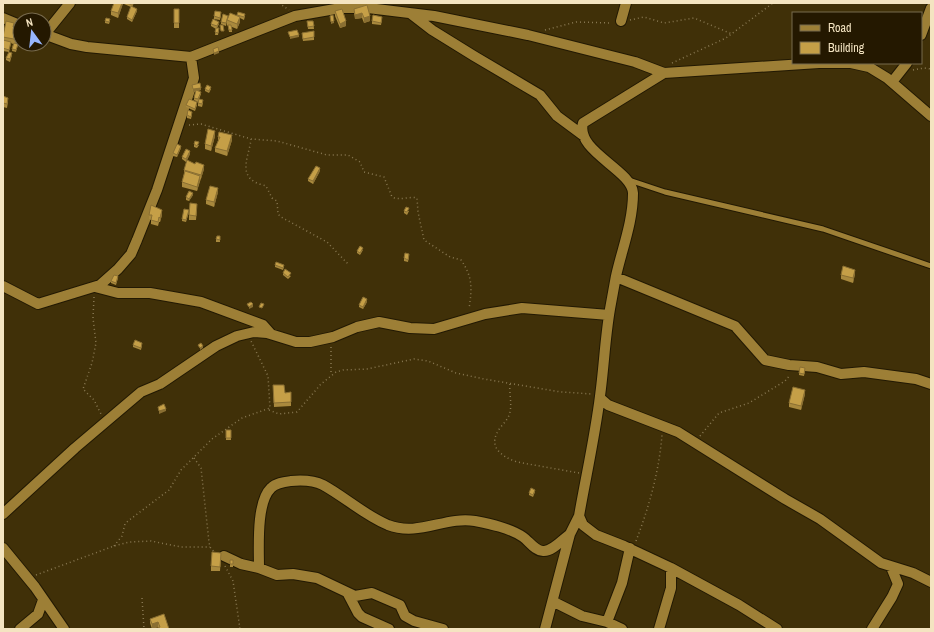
<svg xmlns="http://www.w3.org/2000/svg" width="934" height="632" viewBox="0 0 934 632" font-family="'Archivo Narrow',sans-serif">
  <style>
    .lines { fill: none; stroke-linecap: round; stroke-linejoin: round }
    .lane-casing { stroke: #221903; stroke-width: 7 }
    .street-casing { stroke: #221903; stroke-width: 12 }
    .path { stroke: #887852; stroke-width: 1.5; stroke-dasharray: 1 3; stroke-linecap: butt }
    .lane { stroke: #9d7f36; stroke-width: 5 }
    .street { stroke: #9d7f36; stroke-width: 10 }
    .wall { fill: #a9893d }
    .shaded-wall { fill: #8a6f32 }
    .building { fill: #c59f47; stroke: #8a6f32 }
  </style>
  <rect width="100%" height="100%" fill="#403008"/>
  <g class="lines">
    <g class="lane-casing">
      <path id="lane" d="M629 180 665 192 823 229 931 266"/>
    </g>
    <g class="street-casing">
      <path id="street" d="M410 13 432 30 474 56 540 95 557 116 584 136
        M3 18 20 25
        M621 21 626 3
        M44 34 71 44 87 47 191 57 295 16 341 8H368L434 16 528 35 635 62 664 73 819 63H851L869 67 887 78 931 116
        M45 34 70 3
        M921 35 931 8
        M892 82 907 63
        M616 277 735 326 765 360 789 365 817 367 841 374 864 372 916 379 931 384
        M3 286 38 304 100 285 118 269 131 254 137 240 157 190 194 78 191 57
        M95 287 118 293H150L201 302 263 325 271 334
        M600 398 608 405 678 432 785 499 820 519 881 563 913 573 931 582
        M3 514 75 448 141 392 160 384 216 346 237 336 254 332 267 333 296 342H310L333 337 357 327 379 322 410 328 434 329 485 314 522 308 609 315
        M579 516 583 525 596 535 624 546 671 568 739 605 777 629
        M3 548 35 587 64 629
        M224 556 241 564 259 568 277 575 293 574 317 578 355 596 372 593 400 605 405 616 414 621 443 629
        M259 568C259 548 256 502 271 488 276 483 284 482 291 481 302 480 313 480 323 485 345 497 364 515 388 525 419 537 445 516 475 521 490 524 510 528 523 537 529 541 535 551 543 551 552 552 563 539 570 534
        M348 594 358 613 362 617 389 629
        M554 602 582 616 607 622 622 629
        M607 622 622 583 630 548
        M20 629 38 614 43 600
        M545 629 570 534 579 516C586 476 595 436 600 396 604 367 605 338 610 309 612 298 614 287 616 276 622 249 633 222 633 193 632 170 575 151 583 123L664 73
        M659 629 671 588V568
        M872 629 892 597 898 584 891 567"/>
    </g>
    <path class="path" d="M279 3 289 10
      M630 20 644 17 664 23 694 18 732 34
      M545 30 576 22 612 23
      M672 63 726 38 773 3
      M913 70 924 68 931 69
      M189 125 201 124 251 139 277 141 327 155H348L360 162 364 172 384 177 392 197C400 201 409 196 417 198L418 212 424 240 450 257 461 260C473 277 472 289 469 309
      M251 139C250 153 238 173 255 182 258 184 263 185 266 186L272 198 277 201 278 214 281 217 327 242 348 264
      M94 297 93 318 96 343 92 363 83 389 94 400 101 414
      M331 347V375
      M510 384C509 393 512 403 510 412 509 418 504 423 500 428 487 446 500 456 517 462L579 473
      M269 410 279 414 297 412 321 384 336 372 343 370 367 369 414 359 428 361 456 373 484 379 561 392 592 394
      M700 436 719 413 749 403 785 381 790 375
      M194 458 201 468 209 542 210 547 215 553
      M636 541C649 507 659 472 662 435
      M114 546 122 536 125 524 128 521 169 490 181 470 212 439 242 418 270 408 268 376 251 341
      M225 566 233 581 240 629
      M36 575 114 546 129 542 151 541 181 547H210
      M142 598 144 629"/>
    <use href="#lane" class="lane"/>
    <use href="#street" class="street"/>
  </g>
  <path class="wall" d="M123 3 118 18 111 15V11Z
    M124 3H134L132 7 137 11 132 22 127 19V17L131 7 124 4Z
    M367 5 370 21 364 23 362 18 355 19 354 13V9Z
    M174 9H179V28H174Z
    M335 11 346 26 340 28 335 16Z
    M221 15 220 20 214 19V16Z
    M237 15 245 16 244 20 240 18V22L237 29 232 27V32H229L228 26 227 25V21L226 26 221 24V22L237 16Z
    M382 19 381 25 372 24V21Z
    M105 21H110L109 24 105 23Z
    M307 21H313L314 29H308Z
    M211 24H219L217 28 219 30 218 35H215L216 29 211 26Z
    M14 28 20 29V40L19 45 18 44 16 52 12 51 13 44 11 43 9 52 3 51V35Z
    M314 31V40L303 41 302 35Z
    M12 55 10 62 6 60V58Z
    M192 85 201 90 197 91 201 94 198 102 194 100V98L196 91 193 92Z
    M205 89H211L209 93 205 91Z
    M3 96 8 102 7 108 3 107Z
    M198 103H203L202 107 198 106Z
    M186 105H197L195 111 186 107Z
    M192 114 191 119 187 118V115Z
    M215 136 211 151 205 149V144Z
    M218 137 232 140 227 156 215 152V148L218 141Z
    M194 144 199 145 197 148 194 147Z
    M181 148 177 157 173 156V153Z
    M190 154 186 162 182 159V157Z
    M204 169 197 191 182 187V182L184 174V170Z
    M320 171 313 184 308 181V179Z
    M218 192 214 207 206 204V200Z
    M193 195 189 201 186 200V197Z
    M197 209 196 220H189V215Z
    M404 211H409L407 215 404 213Z
    M189 212 186 222 182 221V219Z
    M149 215H162L160 222H159L158 226 151 224V220L149 219Z
    M220 238V242H216V239Z
    M363 250 360 255 357 253V251Z
    M409 256 408 262 404 261V258Z
    M275 265 284 267 283 270 275 267Z
    M283 273 291 276 288 279 283 275Z
    M855 274 853 283 841 279V275Z
    M118 278 116 285 111 283V281Z
    M367 302 363 309 359 307V305Z
    M133 345H142L141 350 133 347Z
    M805 370 804 376 799 375V373Z
    M273 385 285 393 291 392V406L274 407Z
    M805 394 801 410 789 407V403Z
    M226 430H231V440H226Z
    M535 492 533 497 529 495V493Z
    M221 557 220 571H211V566Z
    M230 560H233V567H230Z
    M150 619 169 629 158 628V627L152 629 150 623Z"/>
  <path class="shaded-wall" d="M122 3H123V4L118 18V13Z
    M137 9V11L132 22V20Z
    M362 13V18L355 19V15Z
    M370 16V21L364 23V18Z
    M240 17V22L237 29V24Z
    M334 21V23L331 24V22Z
    M346 21V26L340 28V24Z
    M299 35V37L290 39V37Z
    M219 51V53L214 55V53Z
    M201 88V90L193 92V89Z
    M215 131V136L211 151V146Z
    M232 135V140L227 156V151Z
    M181 146V148L177 157V155Z
    M190 151V154L186 162V159Z
    M204 165V169L201 179V175Z
    M320 168V171L313 184V181Z
    M200 176V180L197 191V187Z
    M218 188V192L214 207V202Z
    M193 193V195L189 201V199Z
    M162 210V215L160 222V218Z
    M855 270V274L853 283V278Z
    M367 299V302L363 309V307Z
    M253 304V307L249 309V307Z
    M203 346V348L200 350V348Z
    M805 390V394L801 410V406Z
    M166 409V411L159 414V411Z
    M158 622V627L152 629V624Z"/>
  <path class="building" d="M114 3H122L118 13 111 11Z
    M127 3H133L132 5Z
    M367 5 370 16 364 18 362 13 355 15 354 9Z
    M131 6 137 9 132 20 127 17Z
    M174 9H179V23H174Z
    M342 9 346 21 340 24 335 11Z
    M215 11 221 12 220 18 214 16Z
    M238 12 245 14 244 17 237 15Z
    M230 13 240 17 237 24 227 20Z
    M223 14 228 16 226 23 221 22Z
    M333 15 334 21 331 22 330 16Z
    M373 15 382 17 381 23 372 21Z
    M106 18 110 19 109 22 105 21Z
    M213 19 219 22 217 26 211 24Z
    M6 21 14 23 13 27 20 29V36L19 40 3 37Z
    M307 21H313L314 26 308 27Z
    M220 25H223L224 31H221Z
    M228 25H231L232 30H229Z
    M216 28H219L218 33 215 32Z
    M297 30 299 35 290 37 288 32Z
    M314 31V37L303 39 302 33Z
    M3 40 11 42 9 50 3 48Z
    M14 43 18 44 16 50 12 49Z
    M218 47 219 51 214 53 213 49Z
    M9 52 12 53 10 59 6 58Z
    M200 83 201 88 193 89 192 85Z
    M207 85 211 87 209 91 205 89Z
    M196 90 201 92 198 99 194 98Z
    M3 96 8 98 7 104 3 103Z
    M189 99 197 102 195 109 186 105Z
    M199 99 203 100 202 104 198 103Z
    M188 110 192 112 191 117 187 115Z
    M208 129 215 131 211 146 205 144Z
    M219 132 232 135 227 151 215 148 220 137H218Z
    M195 141 199 142 197 146 194 144Z
    M177 144 181 146 177 155 173 153Z
    M186 149 190 151 186 159 182 157Z
    M187 160 195 164 196 162 204 165 201 175 184 170Z
    M316 166 320 168 313 181 308 179Z
    M185 171 200 176 197 187 182 182Z
    M210 186 218 188 214 202 206 200Z
    M189 191 193 193 189 199 186 197Z
    M190 203 197 204 196 216 189 215Z
    M151 205 162 210 160 218 159 217 158 222 151 220 152 215H149Z
    M406 207 409 208 407 212 404 211Z
    M184 209 189 210 186 220 182 219Z
    M217 236H220V240L216 239Z
    M360 246 363 248 360 253 357 251Z
    M405 253 409 254 408 260 404 258Z
    M276 262 284 265 283 268 275 265Z
    M843 266 855 270 853 278 841 275Z
    M285 269 291 273 288 277 283 273Z
    M114 275 118 276 116 283 111 281Z
    M363 297 367 299 363 307 359 305Z
    M251 302 253 304 249 307 247 304Z
    M261 303 264 304 262 308 259 307Z
    M135 340 142 343 141 348 133 345Z
    M201 343 203 346 200 348 198 345Z
    M800 367 805 368 804 374 799 373Z
    M273 385H284L285 393 291 392V402L274 403Z
    M793 387 805 390 801 406 789 403Z
    M164 404 166 409 159 411 158 407Z
    M226 430H231V438H226Z
    M531 488 535 490 533 495 529 493Z
    M212 552 221 553 220 567 211 566Z
    M230 560H233V564H230Z
    M164 614 169 629H155L160 627 158 622 152 624 150 619Z"/>
  <rect width="934" height="632" fill="none" stroke="#f4e4c1" stroke-width="8"/>
  <rect x="792" y="12" width="130" height="52" fill="#241800" stroke="#776a4d"/>
  <rect x="800" y="25" width="20" height="6" fill="#9d7f36" stroke="#776a4d"/>
  <text x="828" y="32" font-size="12" fill="#f4e4c1">Road</text>
  <rect x="800" y="42" width="20" height="12" fill="#c59f47" stroke="#776a4d"/>
  <text x="828" y="52" font-size="12" fill="#f4e4c1">Building</text>
  <g transform="translate(32 32) rotate(345)"><circle r="19" fill="#241800" stroke="#776a4d"/>
  <path d="M0-3L7 15L0 10L-7 15Z" fill="#97b6fd"/>
  <text y="-6" font-size="11" font-weight="bold" text-anchor="middle" fill="#f4e4c1">N</text>
  </g>
</svg>
